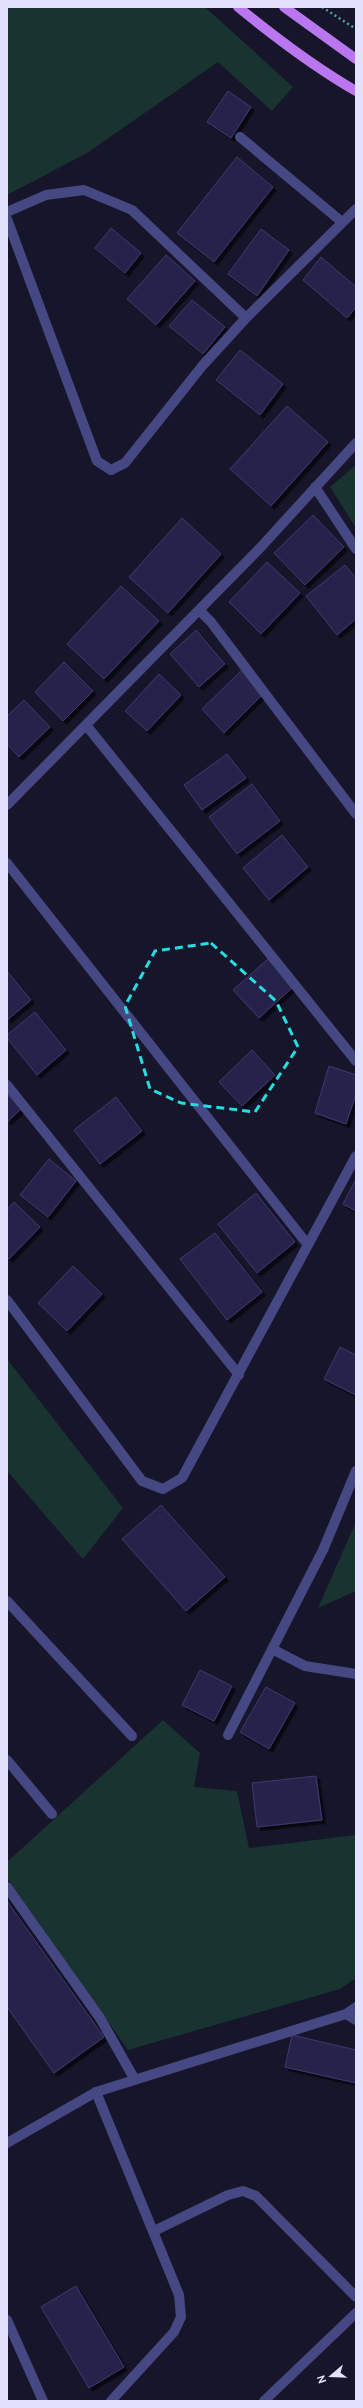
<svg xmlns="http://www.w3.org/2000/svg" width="363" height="2408" viewBox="0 0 363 2408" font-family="Overpass,sans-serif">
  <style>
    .green { fill: #183330 }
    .building { fill: #282349; stroke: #3f3872; filter: url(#shadow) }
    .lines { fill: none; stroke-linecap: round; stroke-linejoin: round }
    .path { stroke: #41b0a1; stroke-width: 2.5; stroke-dasharray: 2 3; stroke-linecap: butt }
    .minor { stroke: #464883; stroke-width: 10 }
    .major { stroke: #b976ee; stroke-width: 10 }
    .marked { fill: none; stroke: #25dee3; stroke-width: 3; stroke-dasharray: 8 5; stroke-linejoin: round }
  </style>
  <defs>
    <filter id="shadow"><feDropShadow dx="3.5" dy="3.5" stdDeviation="0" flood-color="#0009"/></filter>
  </defs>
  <rect width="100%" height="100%" fill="#17152a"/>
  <path class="green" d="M7 7H205L293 87 272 111 218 62 87 153 7 195Z
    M356 465V528L330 487Z
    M7 1359 123 1508 83 1559 7 1471Z
    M356 1522V1591L318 1608Z
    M163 1720 200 1753 194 1787 237 1791 249 1848 356 1835V1978L340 1989 128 2050 7 1878V1862Z"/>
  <path class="building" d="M228 91 251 107 231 138 207 122Z
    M237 157 273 187 214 262 177 233Z
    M111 228 141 253 125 273 95 248Z
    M261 229 289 250 257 296 228 274Z
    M166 255 195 281 156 325 127 299Z
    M321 257 356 287V307L347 318 303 280Z
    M192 300 225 327 203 354 169 326Z
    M240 350 283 384 260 415 216 380Z
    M287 406 328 442 271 506 230 469Z
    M313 515 344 547 305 585 274 553Z
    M182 518 221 554 168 613 129 577Z
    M267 562 300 593 261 634 229 602Z
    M345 565 356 578V619L337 635 306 596Z
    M121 586 159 621 104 679 67 644Z
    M196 630 225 664 199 687 170 654Z
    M64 662 93 691 63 721 35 692Z
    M242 670 264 693 224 733 202 709Z
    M159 674 181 695 147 731 125 711Z
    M24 700 50 727 19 757 7 744V716Z
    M227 754 246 778 202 810 184 785Z
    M252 784 280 821 237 854 209 817Z
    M282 835 308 867 269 900 243 868Z
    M268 959 293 987 259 1018 233 990Z
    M7 971 31 1000 7 1020Z
    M35 1012 66 1050 37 1075 7 1038V1035Z
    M252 1050 275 1075 242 1106 219 1082Z
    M329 1066 356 1075V1094L346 1124 315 1113Z
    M7 1094 21 1109 7 1122Z
    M116 1097 142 1131 100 1164 74 1130Z
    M49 1159 76 1181 48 1217 20 1195Z
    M356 1179V1211L343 1204Z
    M256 1193 295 1242 257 1273 218 1224Z
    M14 1202 40 1227 9 1259 7 1257V1210Z
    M215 1233 262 1292 227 1320 180 1259Z
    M73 1266 102 1294 67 1331 38 1303Z
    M340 1347 356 1355V1395L324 1379Z
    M161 1505 225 1577 186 1611 122 1539Z
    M200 1670 232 1686 214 1721 182 1705Z
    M266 1687 295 1703 269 1749 240 1732Z
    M316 1776 322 1820 257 1827 252 1783Z
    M7 1901 104 2037 54 2073 7 2007Z
    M292 2035 356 2050V2083L285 2067Z
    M76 2286 124 2367 89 2388 41 2307Z"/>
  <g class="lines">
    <path class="path" d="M322 7 356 29"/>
    <path class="minor" d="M240 137 342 222
      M7 212 46 195 84 190 132 210 246 318 356 209
      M7 219 97 461 111 470 125 463 203 365 246 318
      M315 487 356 549
      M199 610 211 622 356 814
      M86 725 356 1061
      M7 805 260 548 356 443
      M7 863 308 1245
      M7 1085 239 1375
      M7 1300 142 1481 163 1489 182 1478 356 1156
      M7 1601 132 1736
      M272 1649 305 1666 356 1674
      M228 1735 323 1550 356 1471
      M7 1760 52 1814
      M7 1887 100 2018 135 2080
      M346 2014 356 2020
      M96 2092 179 2295 181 2317 174 2332 111 2401
      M7 2143 96 2092 346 2014 356 2007
      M154 2231 228 2195 243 2191 256 2196 356 2297
      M7 2320 43 2401
      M264 2401 356 2313"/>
    <path class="major" d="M238 7C276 38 314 67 356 91
      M284 7 356 59"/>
  </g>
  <path class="marked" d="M211 943 276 1001 298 1047 255 1112 181 1103 150 1089 125 1006 155 951Z"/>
  <rect width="363" height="2408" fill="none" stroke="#e3e1fb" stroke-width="16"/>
  <g transform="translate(331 2376) rotate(251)" stroke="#17152a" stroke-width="3" paint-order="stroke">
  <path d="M0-3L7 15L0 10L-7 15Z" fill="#e3e1fb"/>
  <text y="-6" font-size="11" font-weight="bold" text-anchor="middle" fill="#e3e1fb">N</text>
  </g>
</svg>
